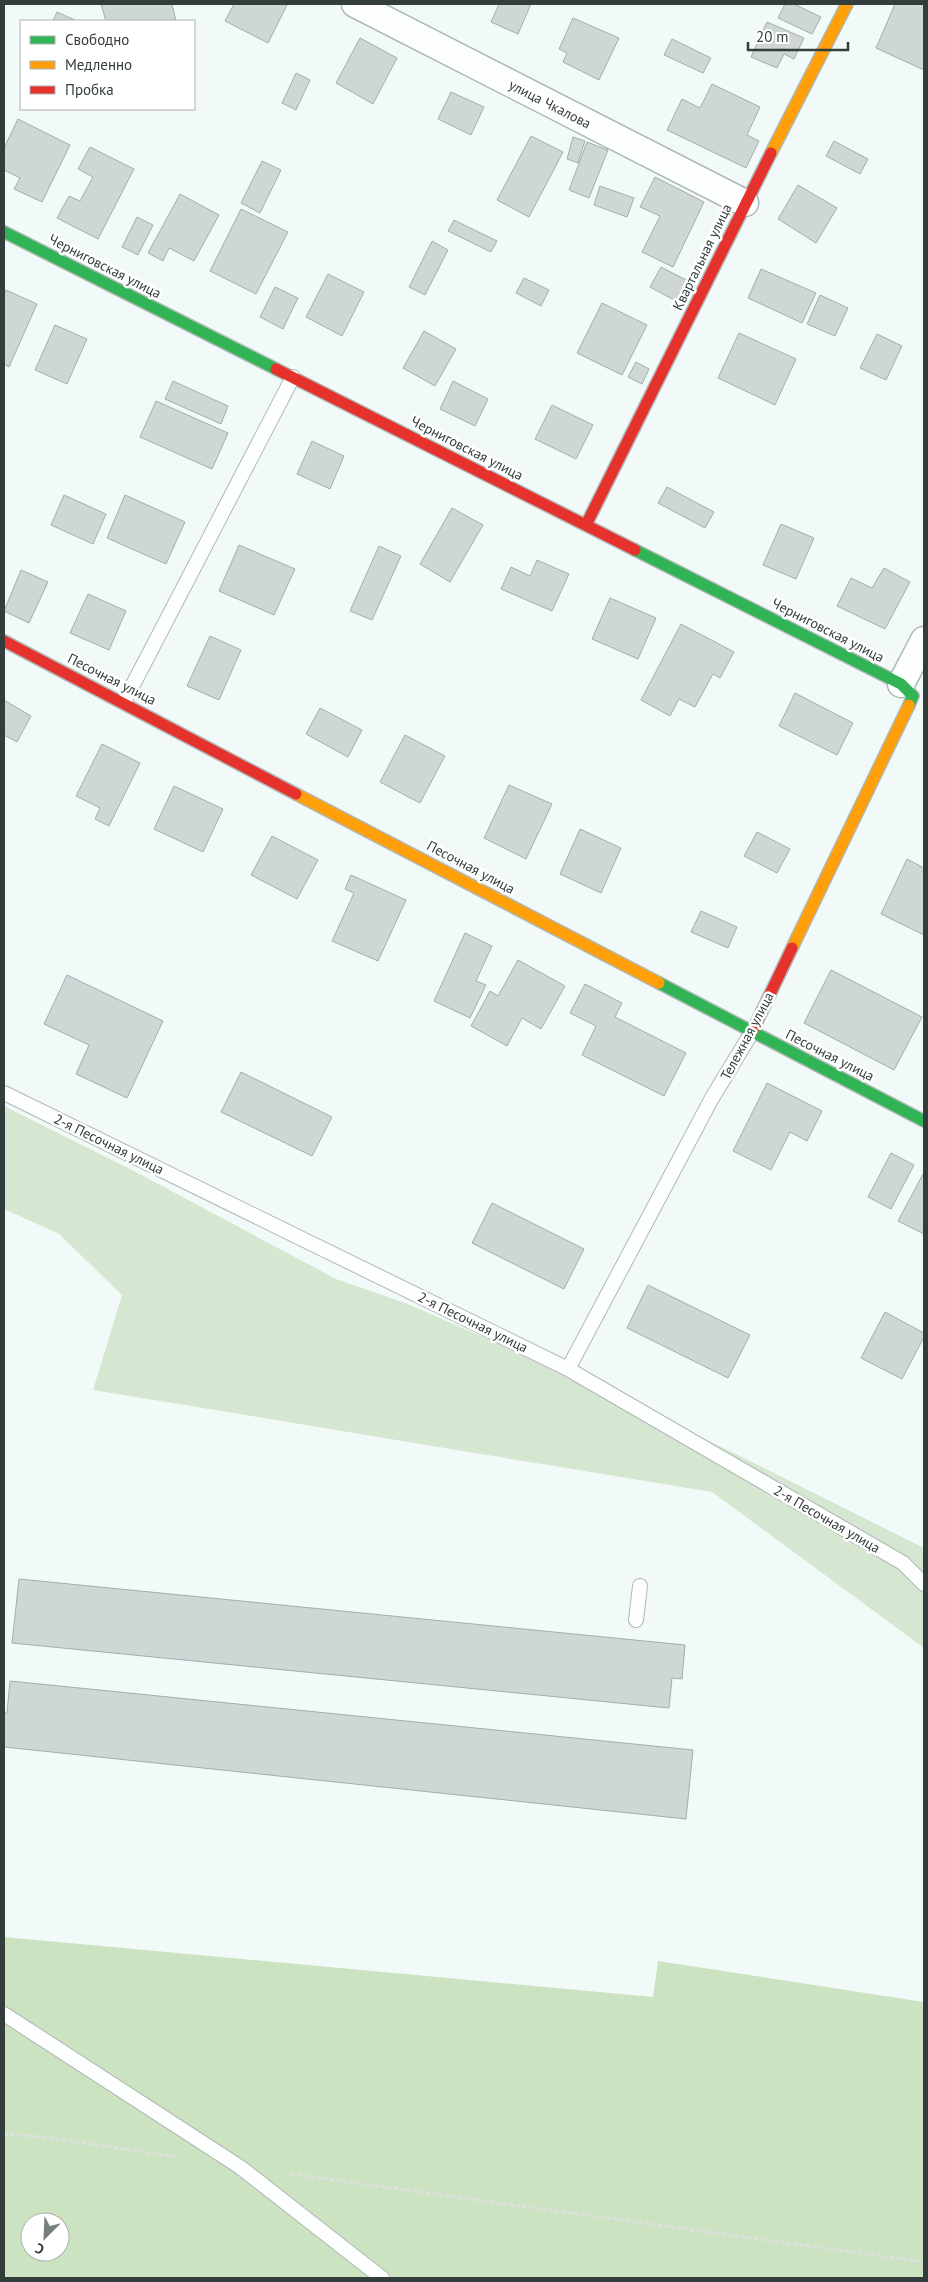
<svg xmlns="http://www.w3.org/2000/svg" width="928" height="2282" viewBox="0 0 928 2282" font-family="'PT Sans',sans-serif">
  <style>
    .green { fill: #d6e7d1 }
    .forest { fill: #cce3c2; fill-rule: evenodd }
    .building { fill: #ced6d6; stroke: #a4acad }
    .lines { fill: none; stroke-linecap: round; stroke-linejoin: round }
    .lane-casing { stroke: #b0b8b6; stroke-width: 16 }
    .street-casing { stroke: #b0b8b6; stroke-width: 29 }
    .fast-casing { stroke: #b0b8b6; stroke-width: 14 }
    .slow-casing { stroke: #b0b8b6; stroke-width: 14 }
    .jam-casing { stroke: #b0b8b6; stroke-width: 14 }
    .path { stroke: #dee0e0; stroke-width: 3; stroke-dasharray: 4 2.5; stroke-linecap: butt }
    .lane { stroke: #fdfefe; stroke-width: 14 }
    .street { stroke: #fdfefe; stroke-width: 26 }
    .fast { stroke: #30b455; stroke-width: 11 }
    .slow { stroke: #ff9f0a; stroke-width: 11 }
    .jam { stroke: #e5322d; stroke-width: 11 }
    .labels { text-anchor: middle; stroke-width: 5; stroke-linejoin: round; paint-order: stroke }
    .street-label { font-size: 14px; fill: #333d3b; stroke: #fff }
  </style>
  <rect width="100%" height="100%" fill="#f2faf9"/>
  <path class="green" d="M4 1106 136 1172 336 1279 408 1304 506 1347 730 1451 924 1548V1648L712 1492 93 1390 122 1295 59 1234 4 1209Z"/>
  <path class="forest" d="M4 1937 653 1997 658 1961 924 2002V2278H4ZM30 2222H60V2252H30Z"/>
  <path class="building" d="M101 4H172L176 21H106Z
    M234 4H284L287 5 268 43 225 21Z
    M499 4H531L518 34 491 22Z
    M785 4H794L821 17 812 34 778 18Z
    M895 4H924V70L876 48Z
    M57 12 77 21H53Z
    M573 18 619 38 599 80 563 62 567 53 559 49Z
    M767 22 804 38 794 59 784 54 777 68 751 57Z
    M360 38 397 58 373 104 336 83Z
    M672 39 711 58 703 73 664 55Z
    M296 73 310 80 296 110 282 103Z
    M712 84 760 107 747 135 759 141 746 168 667 130 682 99 700 108Z
    M451 92 484 107 471 135 438 119Z
    M18 119 70 145 42 202 14 189 20 178 4 170V148Z
    M531 136 563 152 529 217 497 200Z
    M573 137 585 141 578 163 567 159Z
    M834 141 868 159 860 174 826 156Z
    M587 142 608 150 589 198 569 190Z
    M90 147 134 169 98 239 57 218 69 196 80 201 93 177 78 169Z
    M262 161 281 170 260 213 241 203Z
    M655 177 704 202 673 267 642 252 660 216 640 207Z
    M798 185 837 208 816 243 778 219Z
    M600 186 634 198 627 217 594 205Z
    M180 194 219 215 194 261 169 248 163 261 148 253Z
    M241 209 288 232 256 294 210 271Z
    M137 217 153 225 138 255 122 247Z
    M454 220 497 241 491 252 448 231Z
    M432 241 448 250 425 295 409 287Z
    M661 267 694 284 683 305 650 287Z
    M761 269 816 293 802 323 748 298Z
    M328 274 364 292 342 336 306 317Z
    M524 278 549 290 541 306 516 293Z
    M275 287 298 298 283 329 260 317Z
    M6 290 37 304 9 367 4 364V295Z
    M820 295 848 308 835 336 807 324Z
    M602 303 647 325 622 375 577 353Z
    M55 325 87 339 67 384 35 370Z
    M424 331 456 349 435 386 403 368Z
    M739 333 796 359 775 405 718 378Z
    M877 334 902 346 886 380 860 368Z
    M636 362 649 369 642 384 628 377Z
    M173 381 228 406 221 424 165 399Z
    M453 381 488 399 475 426 440 409Z
    M156 401 228 433 212 469 140 437Z
    M552 405 593 425 576 459 535 439Z
    M312 441 344 456 330 489 297 474Z
    M667 487 714 512 705 528 658 503Z
    M64 495 106 514 93 544 51 525Z
    M125 495 185 522 166 564 107 538Z
    M452 508 483 525 450 582 420 564Z
    M781 524 814 538 796 579 763 565Z
    M239 545 295 569 274 615 219 591Z
    M379 546 401 556 372 620 350 611Z
    M537 560 569 574 552 611 501 589 511 567 530 576Z
    M884 568 910 582 885 629 837 606 851 578 872 588Z
    M21 570 48 582 29 623 4 611Z
    M88 594 126 611 109 650 70 633Z
    M610 598 656 618 638 659 592 639Z
    M681 624 734 652 720 678 713 674 695 707 679 699 670 716 641 700Z
    M210 636 241 650 219 700 187 686Z
    M795 693 853 723 837 755 779 726Z
    M4 700 31 716 17 742 4 735Z
    M320 708 362 730 348 757 306 734Z
    M405 735 445 756 420 803 380 782Z
    M102 744 140 763 109 826 95 819 100 808 76 796Z
    M509 785 552 804 526 859 484 838Z
    M174 786 223 809 203 852 154 829Z
    M580 829 621 848 601 893 560 874Z
    M757 832 790 849 777 873 744 856Z
    M272 836 318 860 297 899 251 875Z
    M907 859 924 868V935L881 914Z
    M351 875 406 900 378 961 332 941 354 893 345 889Z
    M701 911 737 927 728 948 691 932Z
    M465 933 492 946 476 981 486 985 470 1018 434 1001Z
    M518 960 565 986 541 1029 522 1018 507 1046 471 1026 490 991 498 996Z
    M831 970 922 1017 894 1070 804 1023Z
    M67 975 163 1021 127 1098 76 1074 89 1045 44 1024Z
    M585 984 622 1003 615 1017 686 1053 664 1096 582 1055 596 1026 570 1013Z
    M241 1072 332 1117 312 1156 221 1112Z
    M767 1083 822 1111 807 1141 790 1132 771 1170 733 1151Z
    M891 1153 914 1165 891 1209 868 1197Z
    M923 1174H924V1234L898 1221Z
    M492 1203 584 1249 564 1289 472 1243Z
    M648 1285 750 1335 728 1378 627 1328Z
    M885 1312 924 1333V1337L902 1379 861 1358Z
    M19 1579 685 1645 682 1679 672 1678 669 1708 12 1643Z
    M10 1681 693 1750 686 1819 4 1747V1713H7Z"/>
  <g class="lines">
    <g class="lane-casing">
      <path id="lane" d="M124 702 293 377
        M4 1093 568 1369 903 1563 924 1584
        M568 1369 712 1098 752 1032
        M636 1620 640 1586
        M4 2014 240 2167 382 2278"/>
    </g>
    <g class="street-casing">
      <path id="street" d="M355 4 745 203
        M901 684 924 640"/>
    </g>
    <g class="fast-casing">
      <path id="fast" d="M4 232 276 369
        M635 550 901 684 913 696 909 705
        M659 983 924 1121"/>
    </g>
    <g class="slow-casing">
      <path id="slow" d="M771 153 847 4
        M296 794 659 983
        M792 948 909 705"/>
    </g>
    <g class="jam-casing">
      <path id="jam" d="M276 369 635 550
        M586 525 771 153
        M4 641 296 794
        M752 1032 792 948"/>
    </g>
    <path class="path" d="M4 2134 43 2137 178 2157
      M291 2174 924 2262"/>
    <use href="#lane" class="lane"/>
    <use href="#street" class="street"/>
    <use href="#fast" class="fast"/>
    <use href="#slow" class="slow"/>
    <use href="#jam" class="jam"/>
  </g>
  <g class="labels">
    <g class="street-label">
      <text transform="translate(550 104) rotate(27)" y="5">улица Чкалова</text>
      <text transform="translate(702 257) rotate(-64)" y="5">Квартальная улица</text>
      <text transform="translate(105 266) rotate(27)" y="5">Черниговская улица</text>
      <text transform="translate(467 448) rotate(27)" y="5">Черниговская улица</text>
      <text transform="translate(828 630) rotate(27)" y="5">Черниговская улица</text>
      <text transform="translate(112 679) rotate(27)" y="5">Песочная улица</text>
      <text transform="translate(471 867) rotate(28)" y="5">Песочная улица</text>
      <text transform="translate(747 1036) rotate(-62)" y="5">Тележная улица</text>
      <text transform="translate(830 1055) rotate(27)" y="5">Песочная улица</text>
      <text transform="translate(109 1144) rotate(26)" y="5">2-я Песочная улица</text>
      <text transform="translate(473 1322) rotate(26)" y="5">2-я Песочная улица</text>
      <text transform="translate(827 1519) rotate(30)" y="5">2-я Песочная улица</text>
    </g>
  </g>
  <rect width="928" height="2282" fill="none" stroke="#333d3b" stroke-width="10"/>
  <rect x="20" y="20" width="175" height="90" fill="#ffffff" stroke="#adb1b1"/>
  <rect x="30" y="36" width="25" height="8" fill="#30b455" stroke="#adb1b1"/>
  <text x="65" y="45" font-size="15" fill="#333d3b">Свободно</text>
  <rect x="30" y="61" width="25" height="8" fill="#ff9f0a" stroke="#adb1b1"/>
  <text x="65" y="70" font-size="15" fill="#333d3b">Медленно</text>
  <rect x="30" y="86" width="25" height="8" fill="#e5322d" stroke="#adb1b1"/>
  <text x="65" y="95" font-size="15" fill="#333d3b">Пробка</text>
  <g transform="translate(45 2237) rotate(204)"><circle r="24" fill="#ffffff" stroke="#adb1b1"/>
  <path d="M0-4L9 19L0 12L-9 19Z" fill="#767f7e"/>
  <text y="-8" font-size="14" font-weight="bold" text-anchor="middle" fill="#333d3b">С</text>
  </g>
  <path d="M748 42v8h100v-8" fill="none" stroke="#333d3b" stroke-width="2.5"/>
  <text x="756" y="42" font-size="15" fill="#333d3b" stroke="#ffffff" stroke-width="4" paint-order="stroke">20 m</text>
</svg>
